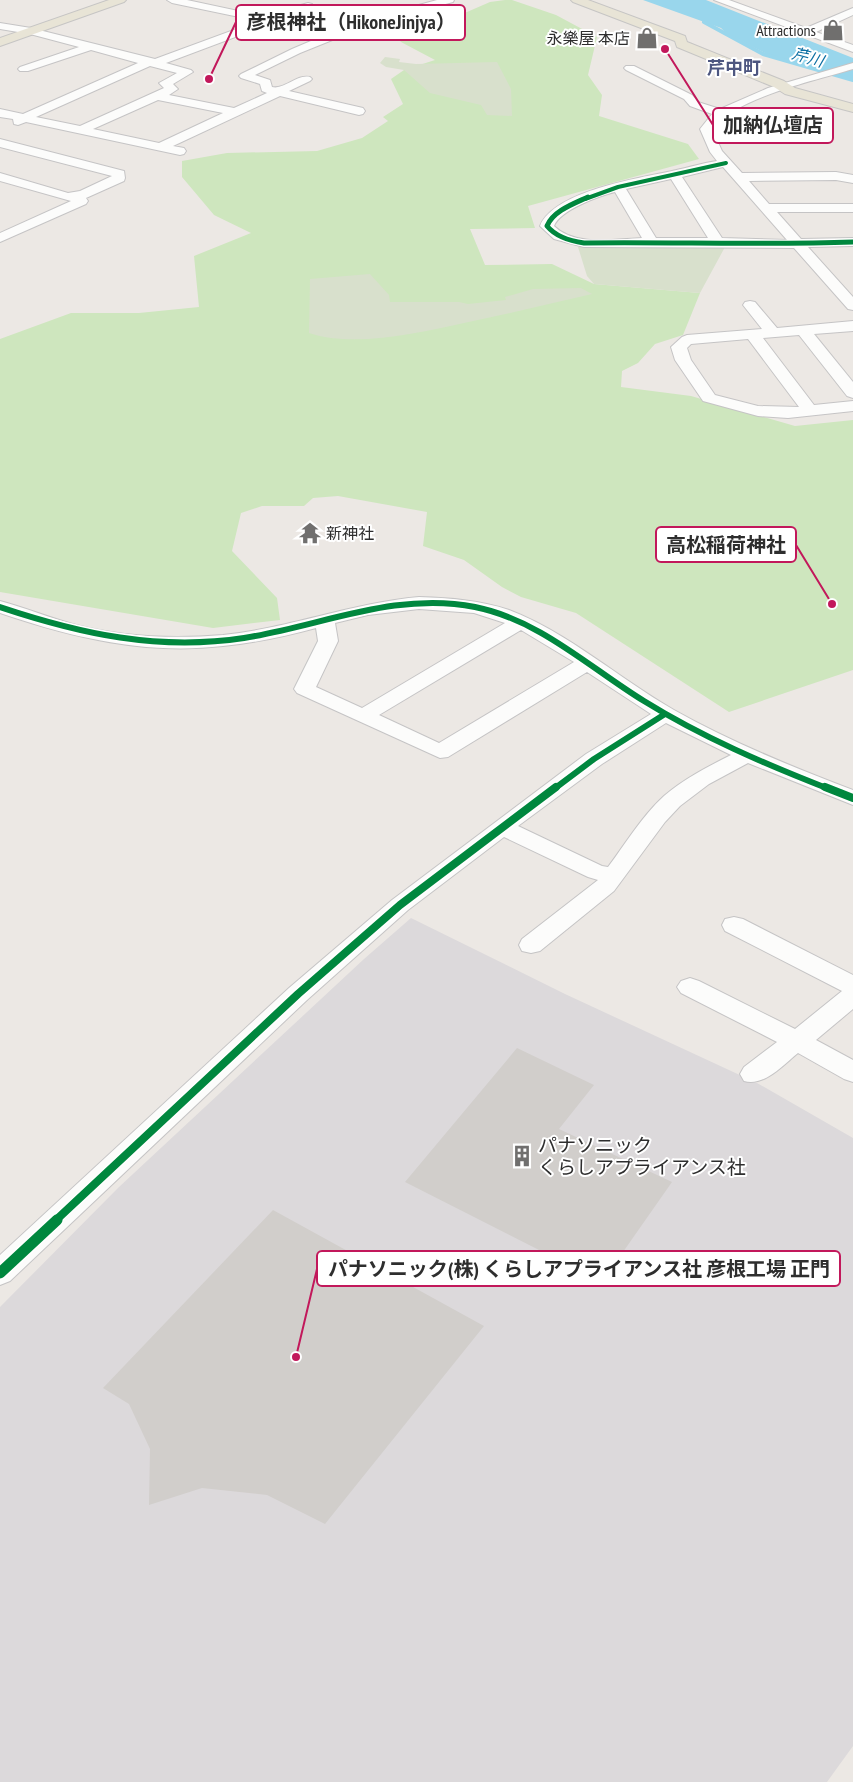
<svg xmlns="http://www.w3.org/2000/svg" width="853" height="1782" viewBox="0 0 853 1782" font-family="'PT Sans Narrow','Noto Sans JP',sans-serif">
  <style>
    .industrial { fill: #dcd9db }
    .green { fill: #cee6be }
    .cemetery { fill: #d8e0cc }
    .water { fill: #99d6ec }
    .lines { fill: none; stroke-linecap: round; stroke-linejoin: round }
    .stream { stroke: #99d6ec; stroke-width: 4 }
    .building { fill: #d1cecb }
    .minor-casing { stroke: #c5c4c5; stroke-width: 2 }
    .major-casing { stroke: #c6c5c4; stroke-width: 2 }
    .minor { fill: #fcfcfb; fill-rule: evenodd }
    .major { fill: #e8e4d6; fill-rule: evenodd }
    .cycleway-far4-casing { stroke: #fff; stroke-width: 5 }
    .cycleway-far3-casing { stroke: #fff; stroke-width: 7 }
    .cycleway-far2-casing { stroke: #fff; stroke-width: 9 }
    .cycleway-far1-casing { stroke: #fff; stroke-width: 11 }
    .cycleway-casing { stroke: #fff; stroke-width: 14 }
    .cycleway-far4 { stroke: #00873e; stroke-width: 4 }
    .cycleway-far3 { stroke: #00873e; stroke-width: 5 }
    .cycleway-far2 { stroke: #00873e; stroke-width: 6 }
    .cycleway-far1 { stroke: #00873e; stroke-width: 8 }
    .cycleway { stroke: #00873e; stroke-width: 11 }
    .labels { text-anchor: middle; stroke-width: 4; stroke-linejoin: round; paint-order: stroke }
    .far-poi-label { font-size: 16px; fill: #2e2e2e; stroke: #fff; text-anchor: end }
    .far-water-label { font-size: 16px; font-style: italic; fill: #0d6fa3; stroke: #fff }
    .far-quarter-label { font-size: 18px; font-weight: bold; fill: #4d5680; stroke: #fff }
    .poi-label { font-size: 19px; fill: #2e2e2e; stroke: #fff; text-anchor: start }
    .leader { fill: none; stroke: #c2185b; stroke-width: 2 }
    .callout-dot { fill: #c2185b; stroke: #fff; stroke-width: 2 }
    .callout { fill: #fff; stroke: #c2185b; stroke-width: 2 }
    .callout-label { font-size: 20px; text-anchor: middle; font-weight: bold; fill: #2e2e2e }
  </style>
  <rect width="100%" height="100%" fill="#ece8e4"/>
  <path class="industrial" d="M411 918 565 994 757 1083 853 1138V1746L827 1782H0V1307L119 1187 364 959Z"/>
  <path class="green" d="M505 0H512L556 15 597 37 588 75 602 95 599 116 688 144 699 159 528 206 535 228 470 229 485 265 552 264 594 284 700 293 683 335 655 344 638 363 622 371 621 387 691 396 795 426 853 420V670L729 712 576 613 521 597 502 587 464 560 423 546 427 512 338 496 313 498 304 506H262L241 513 232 551 277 598 280 620 213 628 0 592V339L71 313H139L199 307 194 256 251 233 214 215 182 177V161L227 153 317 151 362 138 388 121 383 117 403 104 391 79 404 70 435 60 401 42 391 30 437 25 490 2Z"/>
  <path class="cemetery" d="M385 57 400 59 399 62 416 64 497 62 511 89 512 116 487 115 481 105 430 93 404 70 386 67 380 63Z
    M651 243 725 247 700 293 594 284 587 276 578 247Z
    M370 274 389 295 390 302H459L468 304 506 300 505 297 533 289 581 288 592 294C549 304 507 314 464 323 418 333 354 348 309 333L310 279Z"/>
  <path class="water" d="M643 0H706L853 58V79L767 54 726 33 721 28Z"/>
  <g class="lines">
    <path class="stream" d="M704 22 763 54 853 80"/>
  </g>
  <path class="building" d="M517 1048 594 1085 559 1129 672 1182 602 1282 405 1182Z
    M273 1210 484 1326 325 1524 267 1495 202 1488 149 1505 150 1449 129 1404 103 1388Z"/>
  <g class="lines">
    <g class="minor-casing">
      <path id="minor" d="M167 0H187L262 16 308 3 312 4V8L275 19 336 31 364 20 437 0H454L453 2 372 24 300 53 255 75 270 80 272 87C285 90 296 74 310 77L312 79 310 81 289 91 363 108 365 111 363 114 359 115 280 96 173 146 184 148 186 151 184 154 180 155 26 122 18 125 14 124 13 119 0 117V109L23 114 138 63 91 50 28 71H20L18 69 20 67 79 47 30 34 0 29V23L31 28 155 59 258 21 172 3ZM270 24 325 35 292 49 241 74 239 76 241 78 260 84 262 91 267 93 234 108 169 95 178 89 173 84 193 72 191 70 166 63ZM150 66 177 73 159 83 164 88 80 126 36 117ZM158 100 223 113 159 143 93 129Z
        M714 0H729L806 28 853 8V15L816 32 853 45V52Z
        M853 63V69C814 81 737 97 712 129L722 151 742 173 836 172 853 175V183L836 180 749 181 769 204H853V212H777L801 239 853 238V246L808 247 853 297V310L848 309 794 248 584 247 554 239 540 226C554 191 639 178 672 171 687 168 702 163 717 161L710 152 700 129 712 114 690 106 684 99 626 70 624 68 626 66H634L692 95 698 102 720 109 768 88ZM723 167 787 240 722 238 682 177ZM671 179 708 238H656L626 189ZM615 192 642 238C615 239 575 247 554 226 560 210 599 196 615 192Z
        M0 139 124 171 125 178 124 181 86 198 88 201 86 204 0 242V233L71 201 0 181V173L68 193 80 191 112 176 0 147Z
        M750 301 755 302 777 328 853 321V331L814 334 853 382V398L847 396 799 335 763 338 814 405 853 401V411L788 418 758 416 703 401 675 360 671 347 682 337 687 335 762 329 743 305 745 302ZM748 339 799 407 758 406 715 395 691 360 687 348 691 344Z
        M419 597C449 598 480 600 509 610 569 633 618 678 674 710 731 742 792 767 853 790V805L748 763 709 784 680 806 665 822 614 891 540 951 531 953 522 951 519 945 522 939 598 880 588 877 504 837 408 910 307 1000 10 1281 0 1285V1255L289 988 392 900 586 754 651 714 587 672 448 757 440 758 297 693 294 689 318 641 316 628C286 636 255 643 223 646 146 655 73 638 0 613V601C26 608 50 618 76 625 123 637 174 639 223 635 290 628 352 603 419 597ZM419 609 474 613 505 623 362 708 316 687 338 641 335 623 368 615ZM521 630 574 662 439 743 379 715ZM666 723 731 755C707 767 684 779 664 796 642 816 626 843 608 867L602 866 518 826 602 764Z
        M734 917 743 919 853 975V1009L816 1040 853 1060V1082L844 1079 798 1053C783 1065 764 1087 744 1081L740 1074 744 1067 777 1042 681 993 677 987 681 981 690 978 699 981 795 1029 842 991 725 931 722 925 725 919Z"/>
    </g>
    <g class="major-casing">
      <path id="major" d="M109 0H126L124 2 0 46V38Z
        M571 0H588L685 36 687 42 784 81 795 88 853 104V112L785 94 774 87 677 47 675 41 573 2Z"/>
    </g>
    <use href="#minor" class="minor"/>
    <use href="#major" class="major"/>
    <g class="cycleway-far4-casing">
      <path id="cycleway-far4" d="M585 199 618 187 726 163"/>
    </g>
    <g class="cycleway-far3-casing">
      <path id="cycleway-far3" d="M588 197C573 204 553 211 547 226 556 237 570 241 584 243 674 242 763 245 853 242"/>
    </g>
    <g class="cycleway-far2-casing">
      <path id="cycleway-far2" d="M0 607C81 634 158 651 244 638 321 626 396 591 475 607 540 620 590 668 644 701 702 737 765 764 829 789
        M554 789 594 759 665 714"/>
    </g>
    <g class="cycleway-far1-casing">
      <path id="cycleway-far1" d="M825 787 853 798
        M55 1221 298 994 400 905 556 787"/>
    </g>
    <g class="cycleway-casing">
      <path id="cycleway" d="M0 1273 57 1220"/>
    </g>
    <use href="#cycleway-far4" class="cycleway-far4"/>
    <use href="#cycleway-far3" class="cycleway-far3"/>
    <use href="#cycleway-far2" class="cycleway-far2"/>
    <use href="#cycleway-far1" class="cycleway-far1"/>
    <use href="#cycleway" class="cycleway"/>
  </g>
  <defs>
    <g id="shop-bare" transform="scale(1.725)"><path d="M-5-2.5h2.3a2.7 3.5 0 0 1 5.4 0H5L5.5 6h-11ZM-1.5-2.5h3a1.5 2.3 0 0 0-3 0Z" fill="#706f6e" stroke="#fff" stroke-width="2.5" paint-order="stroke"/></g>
    <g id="temple-bare" transform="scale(1.725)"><path d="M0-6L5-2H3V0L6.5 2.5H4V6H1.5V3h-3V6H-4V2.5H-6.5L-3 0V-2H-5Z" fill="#706f6e" stroke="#fff" stroke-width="2.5" paint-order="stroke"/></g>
    <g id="building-bare" transform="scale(1.725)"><path d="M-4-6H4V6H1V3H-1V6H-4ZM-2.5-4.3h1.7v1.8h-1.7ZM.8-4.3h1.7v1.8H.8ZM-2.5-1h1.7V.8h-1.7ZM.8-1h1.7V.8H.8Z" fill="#706f6e" stroke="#fff" stroke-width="2.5" paint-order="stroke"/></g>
  </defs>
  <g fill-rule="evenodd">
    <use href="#shop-bare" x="833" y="30"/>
    <use href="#shop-bare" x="647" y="38"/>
    <use href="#temple-bare" x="310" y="533"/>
    <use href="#building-bare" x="522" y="1156"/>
  </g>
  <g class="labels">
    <g class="far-poi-label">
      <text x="816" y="36">Attractions</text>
      <text x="630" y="44">永樂屋 本店</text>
      <text x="326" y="539" text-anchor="start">新神社</text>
    </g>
    <g class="far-water-label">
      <text transform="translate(808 57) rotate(16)" y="6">芹川</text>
    </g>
    <g class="far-quarter-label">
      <text x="734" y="74">芹中町</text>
    </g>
    <g class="poi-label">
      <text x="538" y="1152">パナソニック<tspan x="538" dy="22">くらしアプライアンス社</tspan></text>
    </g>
  </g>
  <path class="leader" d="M209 79L236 22M665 49L713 125M832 604L796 545M296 1357L317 1269"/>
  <g class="callout-dot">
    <circle cx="209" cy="79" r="5"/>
    <circle cx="665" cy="49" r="5"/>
    <circle cx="832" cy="604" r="5"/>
    <circle cx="296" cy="1357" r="5"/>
  </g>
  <g class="callout">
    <rect x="236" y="5" width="229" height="35" rx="5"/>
    <rect x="713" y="108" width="120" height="35" rx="5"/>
    <rect x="656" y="527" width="140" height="35" rx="5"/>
    <rect x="317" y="1251" width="523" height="35" rx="5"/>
  </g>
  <g class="callout-label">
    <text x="351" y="29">彦根神社（HikoneJinjya）</text>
    <text x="773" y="132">加納仏壇店</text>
    <text x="726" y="552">高松稲荷神社</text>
    <text x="579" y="1276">パナソニック(株) くらしアプライアンス社 彦根工場 正門</text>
  </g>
</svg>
